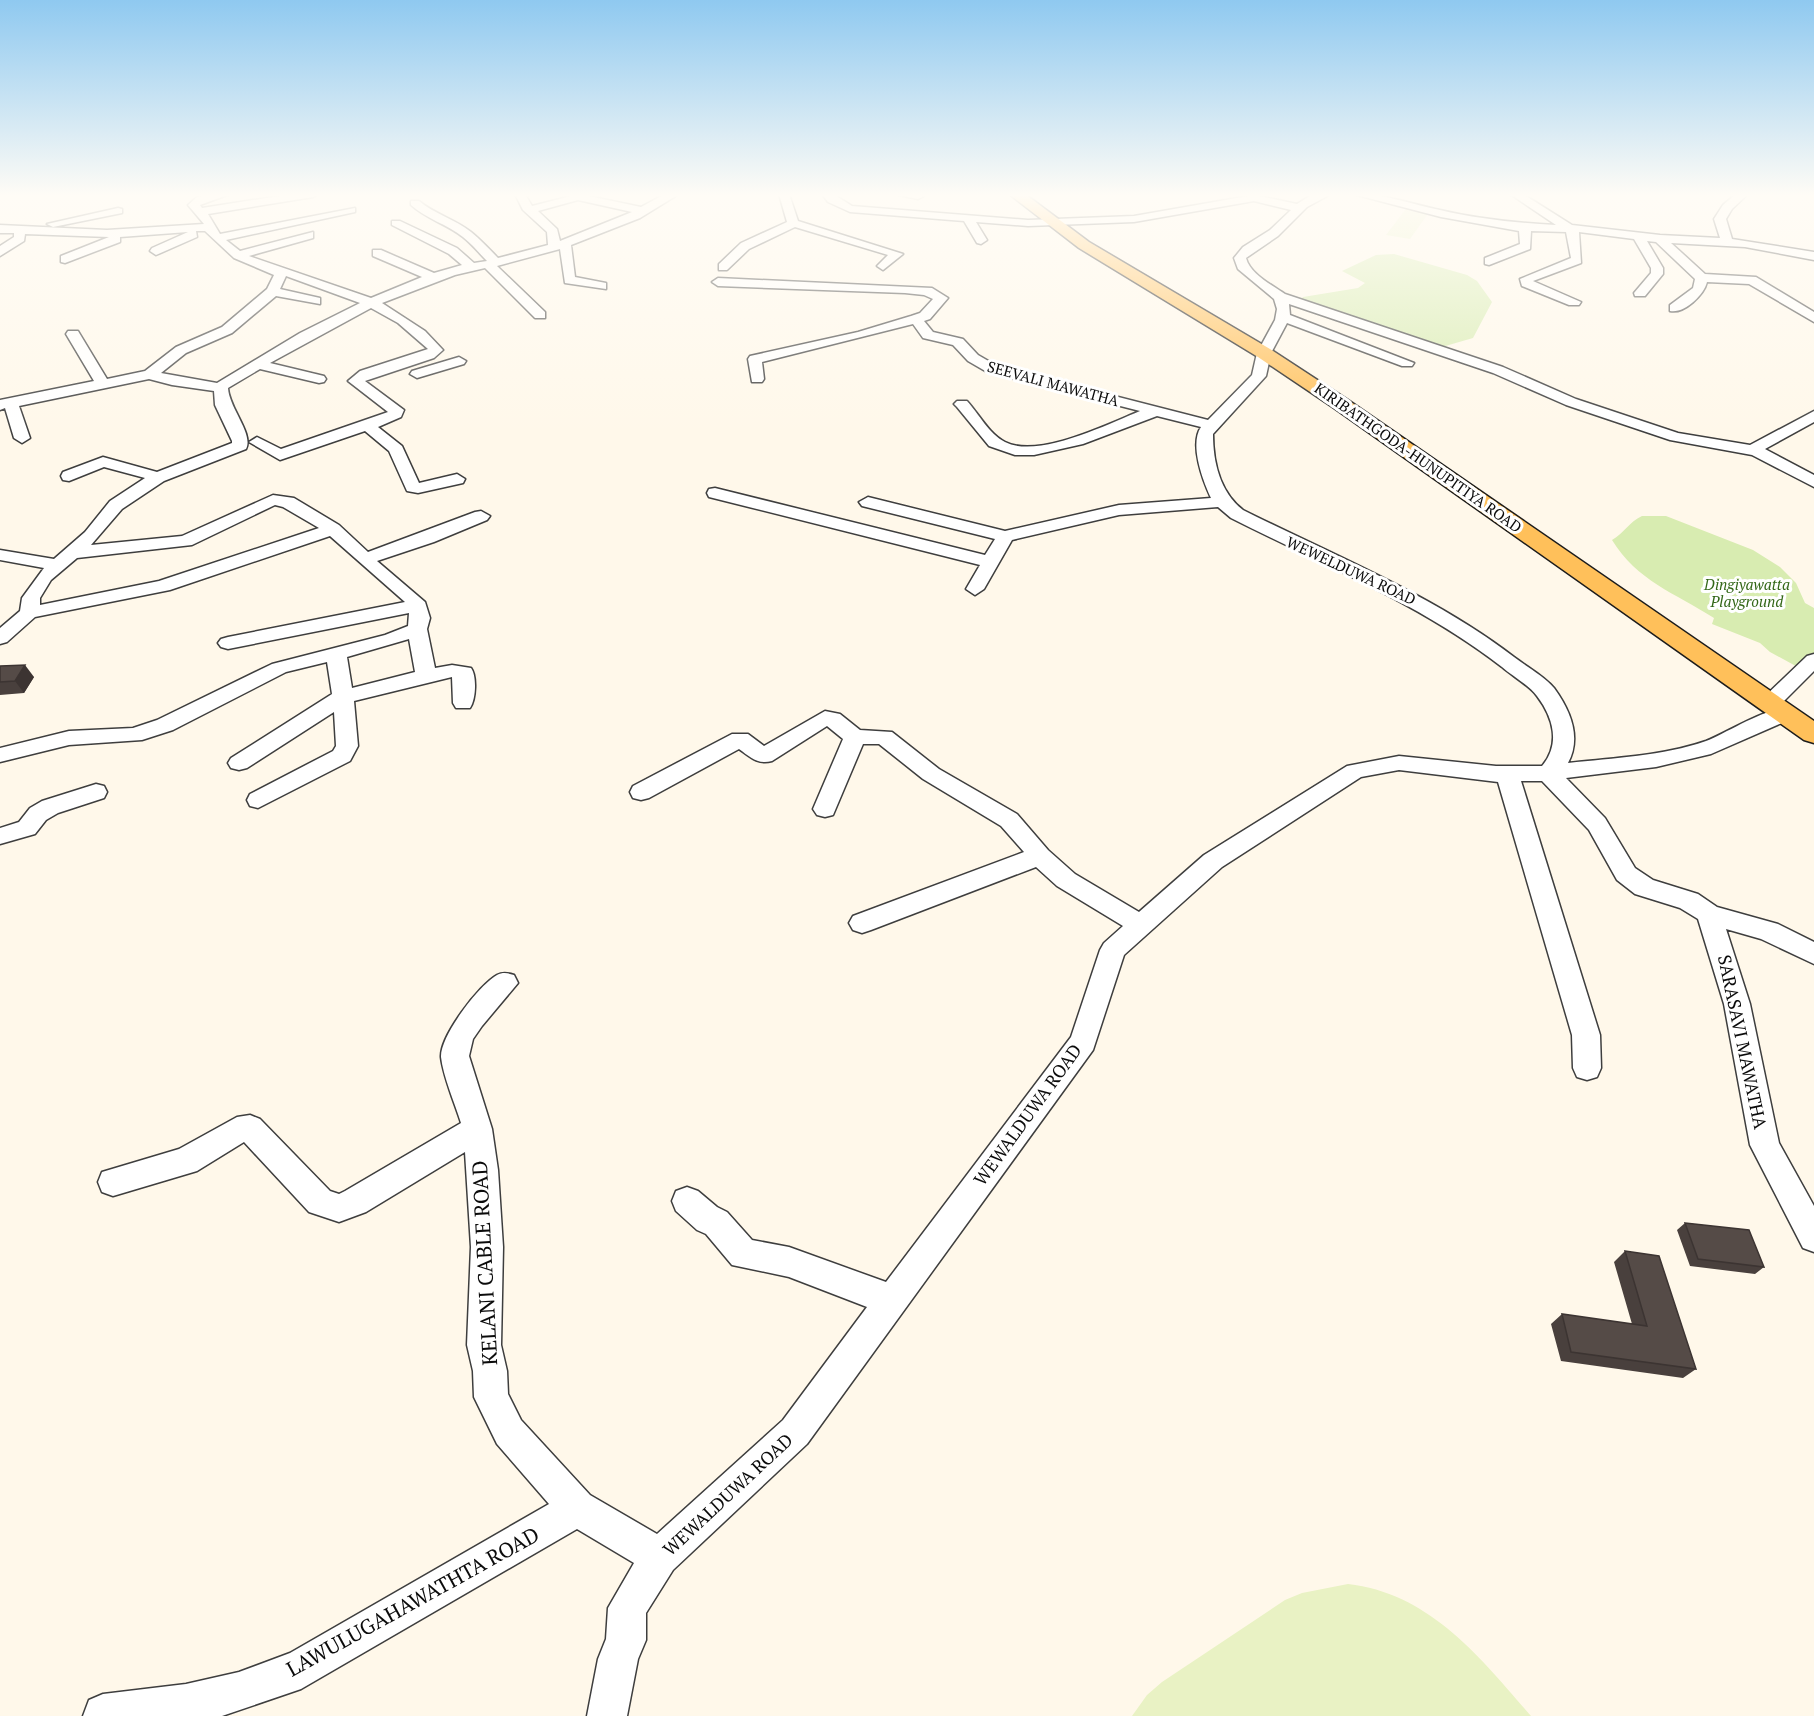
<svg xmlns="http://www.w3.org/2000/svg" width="1814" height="1716" viewBox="0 0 1814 1716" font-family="'PT Serif',serif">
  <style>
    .green { fill: #d8ecb1 }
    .pitch { fill: #e9f2c4 }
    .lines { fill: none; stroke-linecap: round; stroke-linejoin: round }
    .minor-casing { stroke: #3e3e3e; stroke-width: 3 }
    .major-casing { stroke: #1c1c1c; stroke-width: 3 }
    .minor { fill: #fff; fill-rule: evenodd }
    .major { fill: #ffc05a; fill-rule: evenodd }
    .wall { fill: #49403d }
    .shaded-wall { fill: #3c3432 }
    .building { fill: #554b47; stroke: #3c3432; stroke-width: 1.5 }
    .labels { text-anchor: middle; stroke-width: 6; stroke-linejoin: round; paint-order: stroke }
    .far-street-label { font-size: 15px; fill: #0b0b0b; stroke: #fff }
    .far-park-label { font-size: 15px; font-style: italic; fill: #336718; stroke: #fff }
    .street-label { font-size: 18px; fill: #0b0b0b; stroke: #fff }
    .near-street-label { font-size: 21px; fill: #0b0b0b; stroke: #fff }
  </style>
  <rect width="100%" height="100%" fill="#fff8ea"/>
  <path class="green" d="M1394 254 1467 275 1477 281 1492 302 1473 338 1435 349 1299 302 1303 297 1358 288 1365 283 1342 271 1376 255Z
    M1642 516H1666L1753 550 1780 567 1796 583 1805 603 1814 608V660L1803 670 1770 652 1760 643 1712 624 1714 618C1675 593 1637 581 1612 540 1624 533 1629 522 1642 516Z"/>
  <path class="pitch" d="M1408 206 1430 211 1410 239 1386 235Z
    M1348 1584C1429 1593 1480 1657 1531 1716H1132L1147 1695 1162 1682 1285 1600 1302 1593Z"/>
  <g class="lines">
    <g class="minor-casing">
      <path id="minor" d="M209 194H230L200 205 202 208 292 194H319L313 197 208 214 220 234 355 208V212L226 240 240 251 313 232V238L249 256 371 298 422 277 373 256V250H381L434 273 462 265 449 254 392 225V221H400L457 248 474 263 487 261C479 253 472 244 463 237 447 224 426 219 411 205V201H419C434 214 455 219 471 232 481 240 490 250 498 258L548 245 547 232 523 210 515 194H525L532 206 579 194 641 207 665 194H679L640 218 571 245 575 277 606 283V289L565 283 560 249 497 266 545 312V318H535L485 268 455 275 382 303 425 331 443 350 434 358 365 381 404 410 401 417 378 427 402 446 419 483 457 474 465 479 463 483 418 493 407 491 389 451 365 431 280 460 249 442 257 437 281 449 388 412 348 381 360 371 428 349 398 323 371 308 270 363 324 376 326 379 324 382 319 383 260 369 228 388C229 408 254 434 246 449L164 481 122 509 91 545 182 536 273 495 294 498 339 525 368 552 475 512 481 511 490 516 487 520 434 542 377 561 425 602 430 618 427 629 435 668 452 665 471 668C477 676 476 699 470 708H456L453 703 452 677 354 701 358 746 350 761 258 808 250 806 247 800 250 794 333 751 336 746 334 712 247 768 239 770 231 768 228 763 231 758 332 694 327 662 286 672 173 730 142 740 69 745 0 762V748L69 731 133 728 157 720 272 664 385 635 408 626 409 613 228 649 221 647 218 643 221 639 228 637 405 602 330 536 170 590 35 617 7 642 0 644V628L20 611 22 598 44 568 0 560V550L54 559 85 532 110 501 145 478 104 467 69 481 63 480 61 476 63 472 103 457 157 472 232 443V441L215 405 214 391 172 385 149 379 19 406 30 438 22 443 14 438 5 408 0 410V400L94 381 66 334 68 331H78L107 379 145 371 176 347 222 327 267 289 274 275 234 258 205 231H196L197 237 156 255 150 251 152 248 188 232 120 237V242L65 263 61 262V256L109 237 25 234 24 241 0 256V246L14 237V233H0V225L107 230 204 224 188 205 197 197ZM578 200 632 212 560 241 557 229 538 211ZM286 276 360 303 300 333 217 383 161 373 186 353 232 333 276 296 320 304V298L280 289ZM275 505 283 507 319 528 159 581 40 605V598L51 580 77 558 192 545ZM409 639 415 672 352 688 347 657Z
        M779 194H789L798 221 903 254 883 270 877 266 888 255 795 227 749 249 727 270H719V264L741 243 787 222Z
        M822 194H833L852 206 1028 220 1134 216 1254 195 1297 204 1313 194H1331L1307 207 1278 236 1246 258C1250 274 1272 285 1285 294L1503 367 1576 399 1678 433 1750 445 1814 411V422L1765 449 1814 475V487L1752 455 1670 440 1566 405 1493 373 1289 304 1290 315 1414 363 1412 366H1402L1287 323 1271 353 1266 376 1213 434C1213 462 1220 492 1243 510 1335 556 1433 595 1514 657 1527 667 1544 676 1554 688 1570 710 1582 737 1568 763 1613 758 1663 756 1706 741 1727 733 1771 704 1791 709L1795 714 1791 719 1711 754 1656 767 1566 778 1605 818 1635 868 1653 880 1698 894 1717 907 1778 924 1814 942V964L1761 939 1726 929 1750 1004 1779 1143 1814 1206V1252L1803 1248 1750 1145 1724 1004 1698 919 1680 908 1635 894 1617 880 1589 830 1542 781H1521L1600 1035 1601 1068 1597 1077 1587 1080 1577 1077 1573 1068 1572 1035 1498 782 1399 770 1361 777 1222 867 1124 955 1093 1050 807 1444 673 1570 646 1613V1640L638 1659 627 1716H587L598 1659 606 1639 608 1608 634 1563 577 1529 301 1689 222 1716H83L89 1700 103 1694 186 1684 239 1672 290 1653 549 1504 497 1444 474 1397 473 1371 467 1345 471 1247 465 1152 366 1212 339 1222 309 1212 244 1142 197 1171 113 1196 102 1192 98 1182 102 1172 179 1149 237 1117 250 1115 260 1119 330 1191 339 1194 345 1191 461 1123C455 1104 443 1076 441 1057 440 1036 479 985 497 975 503 972 508 973 514 975L518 983 482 1026 473 1039 469 1056 492 1129 498 1170 503 1247 501 1345 507 1371 508 1394 521 1420 590 1495 657 1534 783 1420 867 1307 789 1277 732 1265 706 1234 697 1230 676 1211 672 1201 676 1191 687 1187 698 1191 717 1207 727 1212 752 1240 789 1247 886 1282 1071 1037 1100 950 1104 943 1123 926 1057 886 1036 867 871 930 862 933 853 930 849 923 853 916 1024 852 1001 826 923 779 879 744H863L833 815 825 817 817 815 813 809 843 739 827 726 772 761C758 765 750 757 739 749L649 798 641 800 633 798 630 792 633 786 732 734H748L764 746 825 711 840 714 860 730 892 732 939 769 1017 814 1048 850 1075 874 1139 912 1204 855 1347 766 1399 756 1496 766H1542C1561 744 1553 717 1537 696 1529 685 1512 676 1502 667 1421 604 1322 564 1231 518L1218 507 1119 515 1012 540 984 589 975 595 966 589 980 565 709 497 707 493 709 489 715 488 985 555 995 539 862 506 859 502 868 497 1005 531 1119 505 1211 498C1203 481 1189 444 1201 427L1157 416 1083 444 1034 455H1015L989 446 957 407 954 404 957 401H967C979 414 989 434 1005 442 1038 459 1108 424 1140 411L987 372 968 361 953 345 923 338 913 324 762 362 764 379 762 382H752L748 359 750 356 858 332 911 316 920 313 933 299 924 295 905 293 718 286 712 282 718 278 932 288 948 298 930 319 924 321 933 332 963 339 978 355 997 366 1208 420 1252 375 1257 353 1275 320 1277 309 1274 299 1238 269 1234 258 1243 247 1270 230 1291 210 1254 201 1134 222 1028 226 976 222 987 240 981 244 977 243 964 221 850 212 828 202Z
        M894 194H922L924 196 918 199Z
        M1353 194C1383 193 1411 204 1440 210 1478 219 1517 223 1556 225L1510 194H1523L1572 225 1660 235 1720 238 1714 219 1723 205 1736 194H1748L1732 209 1726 219 1732 239 1814 252V260L1745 247 1671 243 1705 274 1756 277 1814 312V322L1749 284 1707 282C1704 295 1684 314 1670 311V305L1693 288 1695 279 1656 242 1647 241 1663 268V274L1645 296H1635L1634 293 1651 273V268L1634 239 1579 232 1581 263 1533 281 1581 302 1579 305H1569L1522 286 1520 279 1571 258 1566 232 1531 231 1530 249 1489 265 1485 264V258L1520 244 1519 231 1441 217Z
        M118 208 122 209V213L53 227 47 224Z
        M459 357 466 361 464 364 417 378 410 374 412 371Z
        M1814 654V671L1776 709H1762L1759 704 1762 699 1807 656Z
        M96 784 104 786 107 792 104 798 58 813 46 820 35 834 0 844V828L19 822 30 808 42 801Z"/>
    </g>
    <g class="major-casing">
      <path id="major" d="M1009 194H1025L1089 242 1270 349 1348 400 1814 721V743L1804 740 1334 408 1258 357 1079 248Z"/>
    </g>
    <use href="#minor" class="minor"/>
    <use href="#major" class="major"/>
  </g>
  <path class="wall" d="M0 666 34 677 24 693 0 695Z
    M1685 1223 1764 1267 1755 1274 1690 1266 1677 1230Z
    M1625 1251 1696 1369 1683 1378 1561 1361 1551 1324 1562 1314 1632 1324 1614 1262Z"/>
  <path class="shaded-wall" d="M25 665 34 677 24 693 15 681Z"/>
  <path class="building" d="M25 665 15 681 0 682V666Z
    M1685 1223 1749 1230 1764 1267 1698 1259Z
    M1625 1251 1659 1256 1696 1369 1571 1352 1562 1314 1647 1326Z"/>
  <linearGradient id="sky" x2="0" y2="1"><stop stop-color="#8fc9f0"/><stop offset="0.45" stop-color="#fffcf6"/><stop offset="1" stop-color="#fffcf6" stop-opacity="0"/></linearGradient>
  <rect width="1814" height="434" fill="url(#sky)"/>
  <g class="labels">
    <g class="far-street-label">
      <text transform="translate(1053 384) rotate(15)" y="5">SEEVALI MAWATHA</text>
      <text transform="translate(1418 458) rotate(35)" y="5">KIRIBATHGODA-HUNUPITIYA ROAD</text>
      <text transform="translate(1351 571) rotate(25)" y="5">WEWELDUWA ROAD</text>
    </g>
    <g class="far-park-label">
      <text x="1747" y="590">Dingiyawatta<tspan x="1747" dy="17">Playground</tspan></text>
    </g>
    <g class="street-label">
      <text transform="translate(1742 1042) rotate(78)" y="6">SARASAVI MAWATHA</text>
      <text transform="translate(1028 1115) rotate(-54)" y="6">WEWALDUWA ROAD</text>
      <text transform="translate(728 1495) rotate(-43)" y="6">WEWALDUWA ROAD</text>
    </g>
    <g class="near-street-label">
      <text transform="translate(485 1263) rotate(-93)" y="7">KELANI CABLE ROAD</text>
      <text transform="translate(413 1602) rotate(-29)" y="7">LAWULUGAHAWATHTA ROAD</text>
    </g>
  </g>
</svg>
